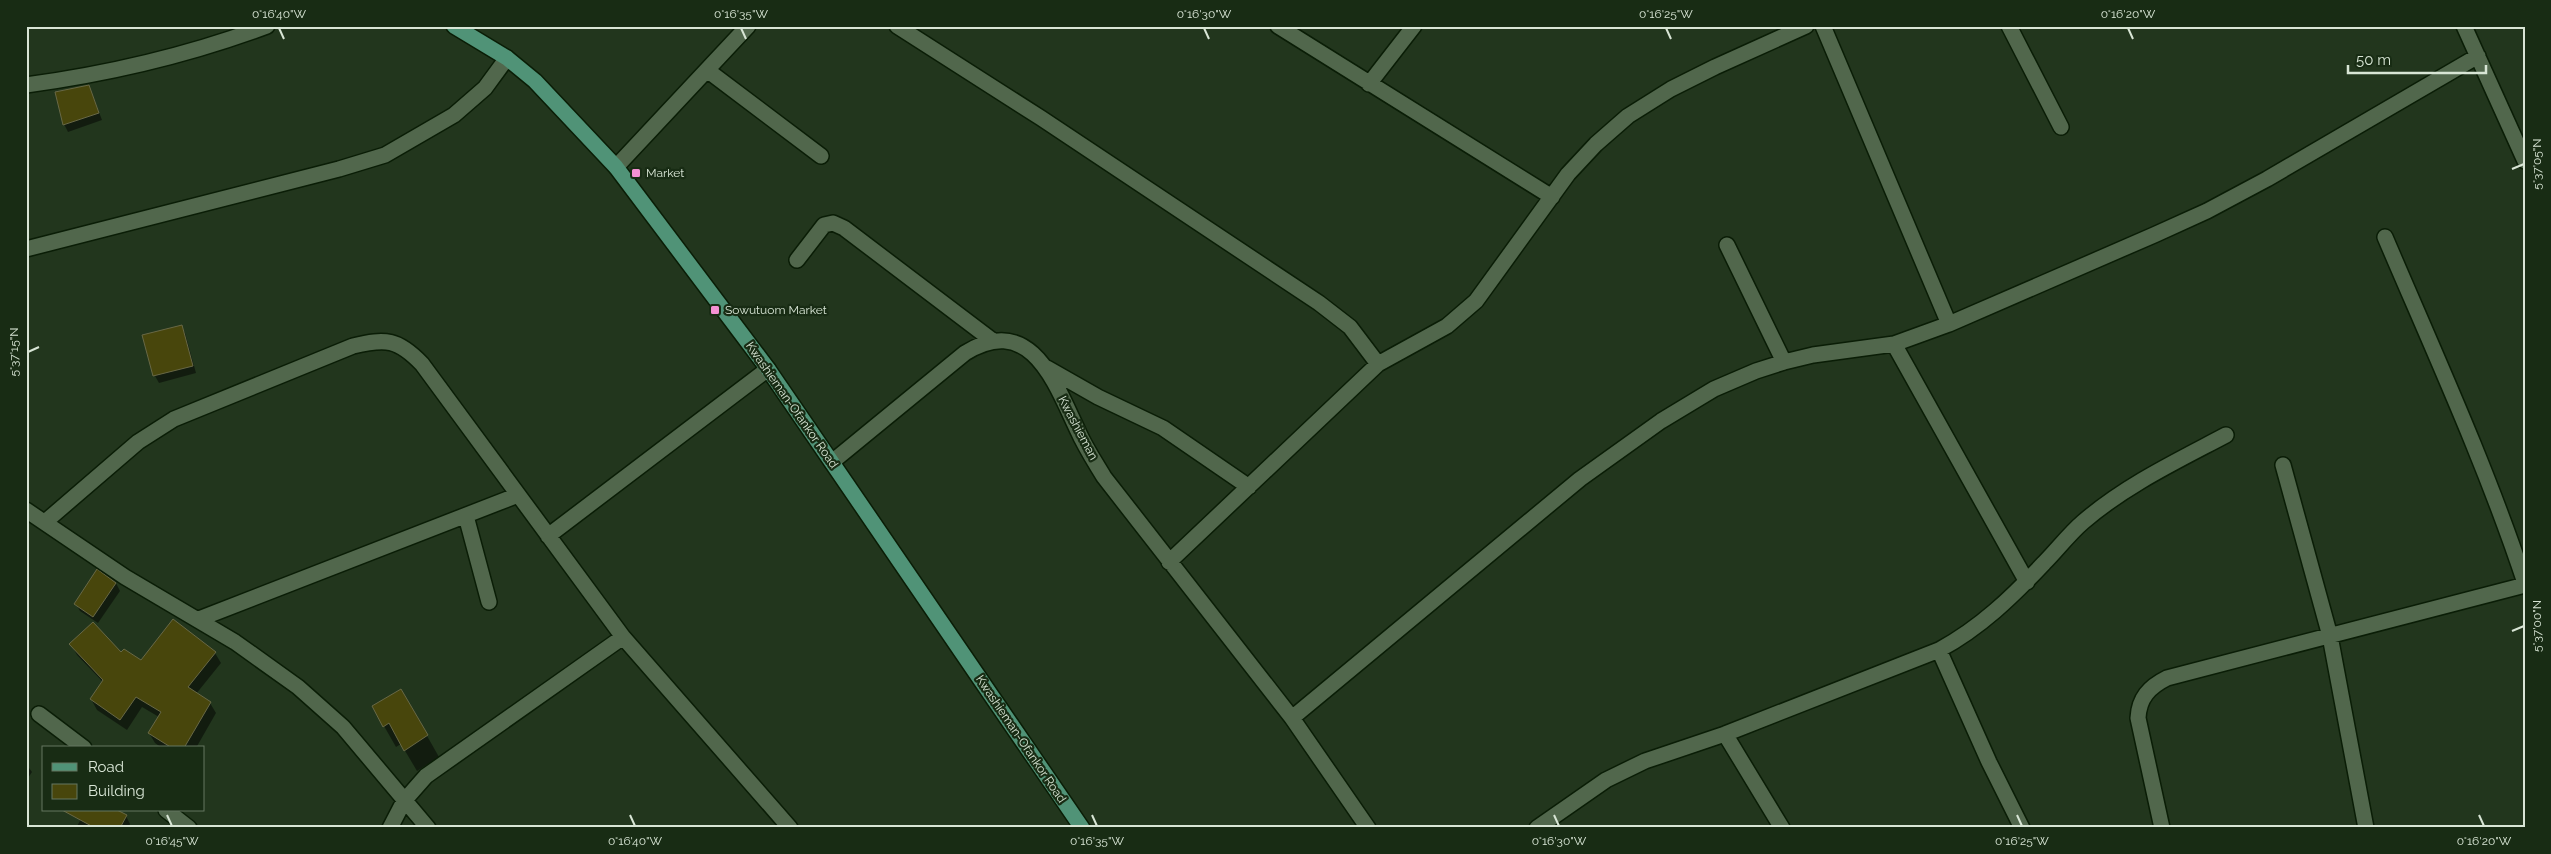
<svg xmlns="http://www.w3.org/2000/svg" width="2551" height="854" viewBox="0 0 2551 854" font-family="Raleway,sans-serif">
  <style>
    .shadow { fill: #0007 }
    .building { fill: #48460c; stroke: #686846 }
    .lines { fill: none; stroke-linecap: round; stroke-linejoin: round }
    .minor-casing { stroke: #0a1d06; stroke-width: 18 }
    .major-casing { stroke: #0a1d06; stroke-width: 18 }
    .minor { stroke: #51674c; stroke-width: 15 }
    .major { stroke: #509377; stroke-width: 15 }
    .ticks { fill: none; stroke: #d8e5d5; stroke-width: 2 }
    .poi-dot { fill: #f491d3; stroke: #182c14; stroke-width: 2 }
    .labels { text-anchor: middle; stroke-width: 4.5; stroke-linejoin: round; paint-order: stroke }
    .poi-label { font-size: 12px; fill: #d8e5d5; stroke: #182c14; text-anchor: start }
    .street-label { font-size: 12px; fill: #d8e5d5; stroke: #182c14 }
    .neatline { fill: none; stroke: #d8e5d5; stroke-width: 2 }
    .ticks-label { font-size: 12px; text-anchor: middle; fill: #d8e5d5 }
  </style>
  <rect width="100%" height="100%" fill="#22361d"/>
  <path class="shadow" d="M89 86 102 120 68 132 64 124Z
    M181 326 185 333 196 373 159 383 155 376 144 336Z
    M116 583 120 591 98 623 80 611 76 604Z
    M71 644 122 654 141 662 215 653 221 663 196 694 210 703 216 713 196 748H162L155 743 149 733 159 717 142 707 127 730 97 710 91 699 103 682 77 655Z
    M401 690 439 757 417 771 401 744 396 747 384 726Z
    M26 764 32 772 26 781Z
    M86 810 126 816 130 824 128 828H76Z"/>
  <path class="building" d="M89 85 99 113 63 125 55 92Z
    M182 325 193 366 153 376 142 335Z
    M97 569 116 583 93 617 74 604Z
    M173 619 216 652 188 687 211 702 184 748H172L148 733 161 712 136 697 120 720 90 699 103 680 69 644 93 622 121 652 124 649 141 660Z
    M401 689 428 735 404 751 389 723 383 727 372 706Z
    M62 810H117L127 815 120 828H95Z"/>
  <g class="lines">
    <g class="minor-casing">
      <path id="minor" d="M897 26 1041 118 1319 303 1350 327 1378 364
        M1278 26 1552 197
        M1823 26 1949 324
        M2009 26 2061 127
        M2464 26 2525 161
        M707 70 821 156
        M1369 84 1414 26
        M26 85C108 74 189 55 267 26
        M616 167 748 26
        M2385 237C2434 352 2486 465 2525 583
        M1727 245 1784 362
        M26 249 339 169 385 155 454 115 485 88 507 58
        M797 260 824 225 833 223 844 228 993 341
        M1894 344 2027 582
        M1047 368 1098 397 1163 428 1249 487
        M832 462 965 353C1031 312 1055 383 1078 431 1085 447 1095 462 1104 477L1292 718 1368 828
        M2283 465 2330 636 2366 828
        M26 510 125 577 235 642 298 687 343 727 428 828
        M466 516 489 602
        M45 522 138 442 174 419 353 346C386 338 398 339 422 364L623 637 790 828
        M548 536 768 369
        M1169 562 1378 364 1447 326 1476 301 1568 174 1596 144 1628 116 1671 89 1715 67 1806 26
        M199 619 518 495
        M1939 650 1989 762 2022 828
        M39 714 84 748
        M1292 718 1580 479 1661 421 1714 389 1756 371 1784 362 1813 355 1894 344 1949 324 2154 235 2207 211 2267 179 2478 56
        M1725 734 1782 828
        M166 810 189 828
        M390 828 404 801 426 776 623 637
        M1537 828 1606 780 1645 761 1725 734 1939 650C1980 628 2012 597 2044 563 2057 550 2069 534 2083 522 2126 485 2177 461 2226 435
        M2162 828 2138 718C2139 698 2149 687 2167 678L2525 585"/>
    </g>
    <g class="major-casing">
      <path id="major" d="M454 26 507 58 535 81 616 167 768 369 1082 828"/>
    </g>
    <use href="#minor" class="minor"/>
    <use href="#major" class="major"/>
  </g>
  <path class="ticks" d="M279 28 284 39M741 28 746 39M1204 28 1209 39M1666 28 1671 39M2128 28 2133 39M2512 169 2524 164M28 352 39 347M2512 631 2524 626M167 815 172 826M630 815 635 826M1092 815 1097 826M1554 815 1559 826M2017 815 2022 826M2479 815 2484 826"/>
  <g class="poi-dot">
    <rect x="631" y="168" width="10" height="10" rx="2.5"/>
    <rect x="710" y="305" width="10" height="10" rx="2.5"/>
  </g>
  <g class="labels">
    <g class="poi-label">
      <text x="646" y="177">Market</text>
      <text x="725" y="314">Sowutuom Market</text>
    </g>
    <g class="street-label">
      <text transform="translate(792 405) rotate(55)" y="4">Kwashieman-Ofankor Road</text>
      <text transform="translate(1078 428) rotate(62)" y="4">Kwashieman</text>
      <text transform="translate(1021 739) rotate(56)" y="4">Kwashieman-Ofankor Road</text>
    </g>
  </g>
  <rect width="2551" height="854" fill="none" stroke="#182c14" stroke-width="55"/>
  <rect x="42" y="746" width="162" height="65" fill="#182c14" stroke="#657661"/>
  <rect x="52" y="763" width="25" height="8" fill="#509377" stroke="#657661"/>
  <text x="88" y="772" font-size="15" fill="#d8e5d5">Road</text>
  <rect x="52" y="784" width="25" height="15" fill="#48460c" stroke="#657661"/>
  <text x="88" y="796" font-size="15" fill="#d8e5d5">Building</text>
  <path d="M2348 65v8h138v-8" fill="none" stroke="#d8e5d5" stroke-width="2.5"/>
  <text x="2356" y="65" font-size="15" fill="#d8e5d5" stroke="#182c14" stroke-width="4" paint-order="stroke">50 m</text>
  <rect x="28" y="28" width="2496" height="798" class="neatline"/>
  <g class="ticks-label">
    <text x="279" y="18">0°16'40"W</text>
    <text x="741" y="18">0°16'35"W</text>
    <text x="1204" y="18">0°16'30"W</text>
    <text x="1666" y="18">0°16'25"W</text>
    <text x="2128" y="18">0°16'20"W</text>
    <text transform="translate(2537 164) rotate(-90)" y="4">5°37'05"N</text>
    <text transform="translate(14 352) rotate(-90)" y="4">5°37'15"N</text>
    <text transform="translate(2537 626) rotate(-90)" y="4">5°37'00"N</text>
    <text x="172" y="845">0°16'45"W</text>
    <text x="635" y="845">0°16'40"W</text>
    <text x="1097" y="845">0°16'35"W</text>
    <text x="1559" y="845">0°16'30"W</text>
    <text x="2022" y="845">0°16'25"W</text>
    <text x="2484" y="845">0°16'20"W</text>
  </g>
</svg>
